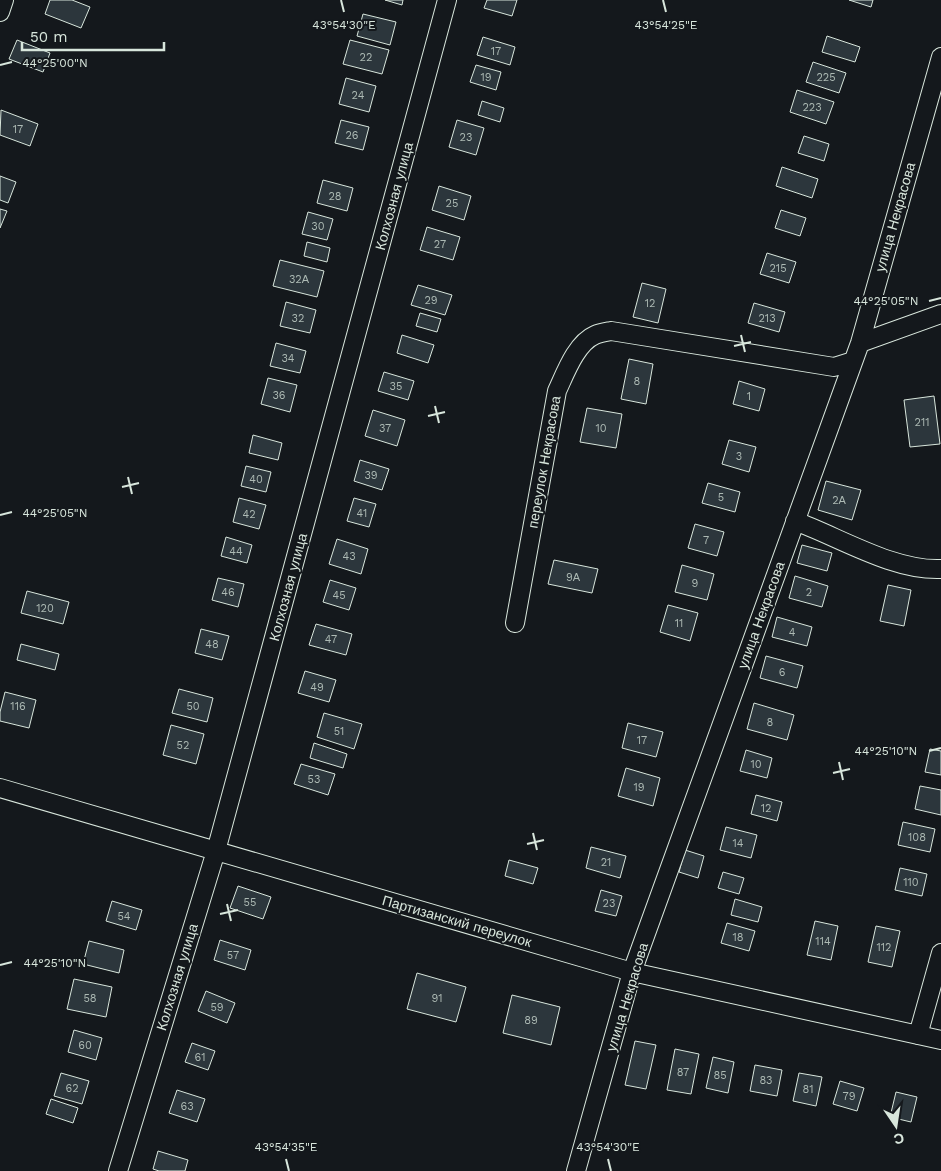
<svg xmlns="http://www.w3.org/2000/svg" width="941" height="1171" viewBox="0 0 941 1171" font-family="'Work Sans',sans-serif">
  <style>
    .building { fill: #2c363c; stroke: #d8e6dc }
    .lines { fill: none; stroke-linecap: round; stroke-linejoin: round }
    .minor-casing { stroke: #d8e6dc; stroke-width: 20 }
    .minor { stroke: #14181c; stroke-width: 18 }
    .ticks { fill: none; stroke: #d8e6dc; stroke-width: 2 }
    .labels { text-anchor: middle; stroke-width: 4; stroke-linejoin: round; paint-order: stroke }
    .number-label { font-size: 11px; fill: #adbab4 }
    .street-label { font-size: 14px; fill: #d8e6dc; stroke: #14181c }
    .ticks-label { font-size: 12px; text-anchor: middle; fill: #d8e6dc; stroke: #14181c; stroke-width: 4; stroke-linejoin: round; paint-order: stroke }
  </style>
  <rect width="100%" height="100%" fill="#14181c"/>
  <path class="building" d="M50 0H72L90 7 81 28 45 14Z
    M385 0H403L402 5Z
    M487 0H517L512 16 484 8Z
    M849 0H873L871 7Z
    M363 14 396 22 390 45 357 36Z
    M827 36 860 47 855 62 822 52Z
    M483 37 515 47 510 65 477 55Z
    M17 40 50 53 43 72 9 59Z
    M350 40 389 50 382 74 343 64Z
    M813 62 846 73 839 93 806 82Z
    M476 65 501 72 496 90 470 82Z
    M346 78 376 86 369 112 339 104Z
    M797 90 834 102 826 124 790 112Z
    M482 101 504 108 500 122 478 115Z
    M1 110 38 124 30 146 0 135Z
    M341 120 369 127 363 150 335 143Z
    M457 120 484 128 476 155 449 147Z
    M804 136 829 144 824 161 798 153Z
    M782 167 818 179 812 198 776 186Z
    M0 176 16 182 8 203 0 200Z
    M323 180 353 188 347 211 317 203Z
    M439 186 471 196 464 220 432 210Z
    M0 209 7 211 0 228Z
    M781 210 806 218 800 236 775 228Z
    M308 212 333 219 327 240 302 234Z
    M427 227 460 237 453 260 420 250Z
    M307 242 330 248 327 262 304 256Z
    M767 253 796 262 789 283 760 274Z
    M280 260 324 271 317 297 273 286Z
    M642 283 666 289 658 323 633 317Z
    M418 285 452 295 445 315 411 305Z
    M286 302 316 310 310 333 280 326Z
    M754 303 785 312 779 332 748 323Z
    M420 313 441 319 437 332 416 326Z
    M402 335 434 345 428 363 397 353Z
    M276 343 306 351 300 373 270 366Z
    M629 359 653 364 646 404 621 399Z
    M384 372 414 381 408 400 378 391Z
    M268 378 297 385 290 412 261 404Z
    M739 381 765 389 759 411 733 404Z
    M934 396 940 444 910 447 904 400Z
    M587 408 622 414 616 448 580 442Z
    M373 410 405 420 397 446 365 436Z
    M253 435 282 443 278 460 249 453Z
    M729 440 756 447 749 472 722 464Z
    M360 460 389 469 382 490 354 481Z
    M246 466 271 472 266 492 241 486Z
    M826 481 861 490 852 520 818 510Z
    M708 483 740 492 735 512 702 503Z
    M239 498 266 505 259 529 233 522Z
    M354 498 376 504 369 527 347 521Z
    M695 524 724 532 717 556 688 548Z
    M226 537 252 545 247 563 221 556Z
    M337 539 368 549 361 574 329 564Z
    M802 545 832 553 827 571 797 563Z
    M554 560 598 569 592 593 548 584Z
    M682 565 714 574 707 600 675 592Z
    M795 576 828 586 822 607 789 598Z
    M218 578 244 584 238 607 212 600Z
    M330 580 356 588 349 610 323 602Z
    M888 585 911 590 904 626 880 621Z
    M27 591 69 602 63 624 21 613Z
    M668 605 698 613 690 641 660 632Z
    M777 617 812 627 807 646 772 637Z
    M316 624 352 634 346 655 309 645Z
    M201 629 229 636 222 660 195 653Z
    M21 644 59 654 55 670 17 660Z
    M766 656 803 666 797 688 760 678Z
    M305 671 336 680 329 702 298 693Z
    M179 689 213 698 207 722 172 713Z
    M5 692 36 700 29 728 0 721V712Z
    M754 703 794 715 787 740 747 729Z
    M324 713 362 724 354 749 317 737Z
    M628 723 663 732 656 757 622 748Z
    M171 725 204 734 196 764 163 755Z
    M314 743 347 754 343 768 310 758Z
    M930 749 941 751V775L925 772Z
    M746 750 772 758 767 778 740 771Z
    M301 764 335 774 328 795 294 784Z
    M626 768 660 778 653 806 618 796Z
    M920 786 941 790V815L915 809Z
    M756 795 782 802 777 821 751 814Z
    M903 822 935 829 930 852 898 845Z
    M726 827 757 835 751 858 720 850Z
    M591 847 626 856 620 878 586 868Z
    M685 850 704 856 698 878 679 872Z
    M509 860 538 868 533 884 505 876Z
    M900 868 927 874 922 896 895 890Z
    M723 872 744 878 739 894 718 888Z
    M238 886 271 897 263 919 230 908Z
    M601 890 622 896 616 916 595 911Z
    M735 899 762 907 758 922 731 915Z
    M112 901 142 910 136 930 106 921Z
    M815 921 838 926 831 960 807 955Z
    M727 923 755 931 749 951 721 943Z
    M876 926 900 931 892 967 868 962Z
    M220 940 251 950 245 970 214 960Z
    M89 941 124 950 119 973 83 964Z
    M417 973 466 987 456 1022 407 1009Z
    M74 979 112 987 106 1017 67 1009Z
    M206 991 235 1003 227 1023 198 1011Z
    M512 995 560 1007 551 1045 503 1033Z
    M74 1030 102 1038 96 1060 68 1052Z
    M635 1041 656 1045 646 1089 625 1085Z
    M192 1043 215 1051 208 1070 185 1062Z
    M675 1049 699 1054 691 1094 667 1090Z
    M713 1057 734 1062 728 1093 706 1088Z
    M755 1065 782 1070 777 1096 750 1091Z
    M61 1073 89 1081 82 1104 54 1096Z
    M799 1073 822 1077 816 1106 793 1101Z
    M840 1081 864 1088 857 1111 833 1104Z
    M177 1090 205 1099 197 1122 169 1113Z
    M896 1092 917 1097 911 1122 890 1117Z
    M51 1099 78 1108 73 1123 46 1114Z
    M158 1151 188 1160 185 1171H159L153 1169Z"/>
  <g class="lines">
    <g class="minor-casing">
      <path id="minor" d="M0 12 4 0
        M860 343 941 314
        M795 521C839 537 893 571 941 569
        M515 623 557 391C565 374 576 343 595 335 600 333 606 332 611 331L834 367 853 361
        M0 788 632 972 941 1040
        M918 1035 941 953
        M118 1171 216 851 447 0
        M576 1171 632 972 860 343 941 57"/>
    </g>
    <use href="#minor" class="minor"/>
  </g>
  <path class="ticks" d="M341 0 344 12M663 0 666 12M0 65 12 62M929 301 941 298M741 335 745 352M734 346 751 342M435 406 439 423M428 416 445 412M128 477 132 494M122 487 139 483M0 515 12 512M929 751 941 748M839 762 843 780M833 773 850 769M533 833 537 850M527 844 544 840M227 904 231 921M220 914 238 910M0 965 12 962M286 1159 289 1171M608 1159 611 1171"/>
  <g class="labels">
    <g class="number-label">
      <text x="496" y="55">17</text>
      <text x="366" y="61">22</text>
      <text x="486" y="81">19</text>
      <text x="826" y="81">225</text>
      <text x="358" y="99">24</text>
      <text x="812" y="111">223</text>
      <text x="18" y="133">17</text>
      <text x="352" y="139">26</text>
      <text x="466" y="141">23</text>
      <text x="335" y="200">28</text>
      <text x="452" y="207">25</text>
      <text x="318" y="230">30</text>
      <text x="440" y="248">27</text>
      <text x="778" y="272">215</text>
      <text x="299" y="283">32А</text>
      <text x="431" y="304">29</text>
      <text x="650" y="307">12</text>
      <text x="298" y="322">32</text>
      <text x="767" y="322">213</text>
      <text x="288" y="362">34</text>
      <text x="637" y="385">8</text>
      <text x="396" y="390">35</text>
      <text x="279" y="399">36</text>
      <text x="749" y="400">1</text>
      <text x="922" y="426">211</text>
      <text x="385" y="432">37</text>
      <text x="601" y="432">10</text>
      <text x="739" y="460">3</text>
      <text x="371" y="479">39</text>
      <text x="256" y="483">40</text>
      <text x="721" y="501">5</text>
      <text x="839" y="504">2А</text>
      <text x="362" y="517">41</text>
      <text x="249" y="518">42</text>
      <text x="706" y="544">7</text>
      <text x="236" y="555">44</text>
      <text x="349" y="560">43</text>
      <text x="573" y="581">9А</text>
      <text x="695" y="587">9</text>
      <text x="228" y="596">46</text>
      <text x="809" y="596">2</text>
      <text x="339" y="599">45</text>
      <text x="45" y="612">120</text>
      <text x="679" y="627">11</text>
      <text x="792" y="636">4</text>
      <text x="331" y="643">47</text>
      <text x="212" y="648">48</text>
      <text x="782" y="676">6</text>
      <text x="317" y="691">49</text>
      <text x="18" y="710">116</text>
      <text x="193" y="710">50</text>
      <text x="770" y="726">8</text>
      <text x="339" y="735">51</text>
      <text x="642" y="744">17</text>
      <text x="183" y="749">52</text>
      <text x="756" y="768">10</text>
      <text x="314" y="783">53</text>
      <text x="639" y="791">19</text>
      <text x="766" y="812">12</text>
      <text x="917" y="841">108</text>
      <text x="738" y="847">14</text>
      <text x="606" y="866">21</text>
      <text x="911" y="886">110</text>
      <text x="250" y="906">55</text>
      <text x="609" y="907">23</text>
      <text x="124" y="920">54</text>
      <text x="738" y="941">18</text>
      <text x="823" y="945">114</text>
      <text x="884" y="951">112</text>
      <text x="233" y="959">57</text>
      <text x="90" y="1002">58</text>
      <text x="437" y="1002">91</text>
      <text x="217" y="1011">59</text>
      <text x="531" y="1024">89</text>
      <text x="85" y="1049">60</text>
      <text x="200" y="1061">61</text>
      <text x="683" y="1076">87</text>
      <text x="720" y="1079">85</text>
      <text x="766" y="1084">83</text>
      <text x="72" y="1092">62</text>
      <text x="808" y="1093">81</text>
      <text x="849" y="1100">79</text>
      <text x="187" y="1110">63</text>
    </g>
    <g class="street-label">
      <text transform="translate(394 196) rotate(-75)" y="5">Колхозная улица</text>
      <text transform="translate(895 217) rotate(-74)" y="5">улица Некрасова</text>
      <text transform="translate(544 462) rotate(-80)" y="5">переулок Некрасова</text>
      <text transform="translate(288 587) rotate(-75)" y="5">Колхозная улица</text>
      <text transform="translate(761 615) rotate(-70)" y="5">улица Некрасова</text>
      <text transform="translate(457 921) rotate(16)" y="5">Партизанский переулок</text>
      <text transform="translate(177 977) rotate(-73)" y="5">Колхозная улица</text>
      <text transform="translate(627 997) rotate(-73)" y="5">улица Некрасова</text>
    </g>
  </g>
  <g class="ticks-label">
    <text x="344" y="29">43°54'30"E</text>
    <text x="666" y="29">43°54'25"E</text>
    <text x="55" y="67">44°25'00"N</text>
    <text x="886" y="305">44°25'05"N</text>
    <text x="55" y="517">44°25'05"N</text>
    <text x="886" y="755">44°25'10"N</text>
    <text x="55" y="967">44°25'10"N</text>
    <text x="286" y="1151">43°54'35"E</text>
    <text x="608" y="1151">43°54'30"E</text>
  </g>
  <g transform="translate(896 1126) rotate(167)" stroke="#14181c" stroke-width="4" paint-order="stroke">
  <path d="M0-4L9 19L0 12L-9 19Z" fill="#d8e6dc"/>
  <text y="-8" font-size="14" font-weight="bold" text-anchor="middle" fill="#d8e6dc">С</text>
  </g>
  <path d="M22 42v8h142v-8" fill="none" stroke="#d8e6dc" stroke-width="2.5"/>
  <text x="30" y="42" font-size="15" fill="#d8e6dc" stroke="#14181c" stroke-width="4" paint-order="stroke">50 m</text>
</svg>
